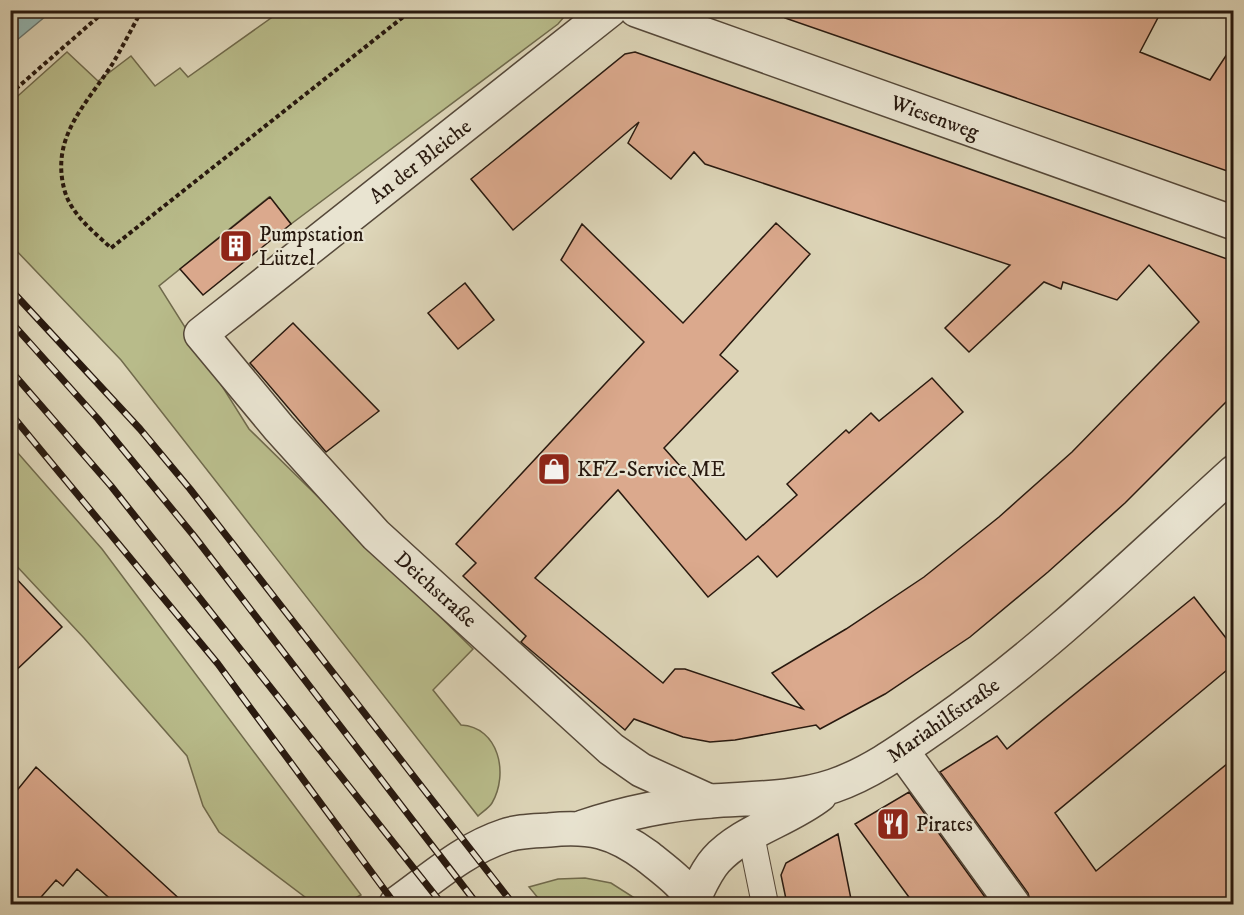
<svg xmlns="http://www.w3.org/2000/svg" width="1244" height="915" viewBox="0 0 1244 915" font-family="'IM FELL DW Pica',serif">
  <style>
    .green { fill: #b8bb8a; stroke: #706a4c; stroke-width: 1.5 }
    .water { fill: #94b8b5; stroke: #697873; stroke-width: 1.5 }
    .building { fill: #dba98d; stroke: #28190f; stroke-width: 1.5 }
    .lines { fill: none; stroke-linecap: round; stroke-linejoin: round }
    .service-casing { stroke: #554839; stroke-width: 28 }
    .minor-casing { stroke: #554839; stroke-width: 36 }
    .tertiary-casing { stroke: #554839; stroke-width: 36 }
    .path { stroke: #28190f; stroke-width: 4; stroke-dasharray: 4.5 3; stroke-linecap: butt }
    .service { stroke: #e9e4d1; stroke-width: 26 }
    .minor { stroke: #e9e4d1; stroke-width: 33 }
    .tertiary { stroke: #e9e4d1; stroke-width: 33 }
    .rail-casing { stroke: #28190f; stroke-width: 7 }
    .rail { stroke: #e9e4d1; stroke-width: 4.5; stroke-dasharray: 14; stroke-linecap: butt }
    .labels { text-anchor: middle; stroke-width: 4.5; stroke-linejoin: round; paint-order: stroke }
    .street-label { font-size: 21px; fill: #28190f; stroke: #e9e4d1 }
    .poi-label { font-size: 21px; fill: #28190f; stroke: #e9e4d1; text-anchor: start }
  </style>
  <rect width="100%" height="100%" fill="#ddd5b8"/>
  <filter id="stains"><feTurbulence type="fractalNoise" baseFrequency=".00333" numOctaves="4"/><feColorMatrix values="0 0 0 0 .2 0 0 0 0 .09 0 0 0 0 .02 0 0 0 .5 -.17"/></filter>
  <radialGradient id="worn" r=".72"><stop offset=".6" stop-color="#630" stop-opacity="0"/><stop offset="1" stop-color="#630" stop-opacity=".3"/></radialGradient>
  <path class="green" d="M281 11H569L558 24 291 224 269 197 159 286 249 429 473 649 433 690 461 725C499 727 509 774 492 803 489 808 482 812 478 816L121 360 11 245 10 103 67 52 98 81 131 56 155 86 180 68 188 77Z
    M10 444 102 549 361 895 343 904 309 900 219 832 203 806 187 756 84 638 11 560Z
    M585 878 611 883 644 904H543L529 887 558 879Z"/>
  <path class="water" d="M11 10H52V11L11 45Z"/>
  <path class="building" d="M786 10H1162L1140 52 1210 80 1233 45V173L785 18Z
    M635 52 1233 261V395L1125 503 1048 572 970 637 885 694 820 729 816 725 735 740 710 742 683 737 634 719 625 730 521 642 526 636 463 576 476 563 456 544 644 342 561 260 582 224 683 323 776 223 810 254 720 355 738 371 664 448 746 540 797 495 787 484 846 430 849 433 871 413 879 421 932 378 963 412 777 577 758 556 708 597 618 490 535 578 663 683 675 669H685L803 709 772 673 846 629 924 577 999 517 1072 452 1199 322 1149 265 1117 300 1063 282 1061 289 1044 282 969 352 945 328 1010 265 705 164 694 152 671 179 628 143 639 122 513 230 471 179 625 54Z
    M270 197 291 224 203 295 180 269Z
    M465 283 494 320 458 349 428 313Z
    M293 323 379 411 326 452 250 363Z
    M10 572 62 627 10 676Z
    M1194 597 1233 647V665L1055 813 1096 871 1233 759V904H1031L1028 893 940 772 997 736 1007 749Z
    M36 767 185 904H116L77 869 63 886 56 880 35 904H10V799Z
    M909 792 990 904H914L855 824Z
    M838 834 852 904H787L781 875 786 863Z"/>
  <g class="lines">
    <g class="service-casing">
      <path id="service" d="M751 835 765 904"/>
    </g>
    <g class="minor-casing">
      <path id="minor" d="M610 10 201 334 279 428 376 535 611 749 641 770 709 801
        M636 10 1234 223
        M902 751 1013 904"/>
    </g>
    <g class="tertiary-casing">
      <path id="tertiary" d="M583 827C625 813 667 804 711 801 752 798 794 799 833 786 871 773 905 748 938 725 1045 651 1138 559 1234 472
        M693 900C700 886 706 871 716 860 742 831 788 820 820 795
        M396 904C430 880 464 849 504 836 517 831 534 831 549 830 590 826 613 831 647 856 663 869 686 885 695 904"/>
    </g>
    <path class="path" d="M142 10C132 28 123 46 113 63 87 104 49 137 65 192 72 215 94 232 111 248L412 10
      M10 94 106 10"/>
    <use href="#service" class="service"/>
    <use href="#minor" class="minor"/>
    <use href="#tertiary" class="tertiary"/>
    <g class="rail-casing">
      <path id="rail" d="M10 289 140 429 190 489 513 904
        M10 321 98 419 194 536 477 904
        M10 370 111 486 442 904
        M10 413 218 664 395 904"/>
    </g>
    <use href="#rail" class="rail"/>
  </g>
  <defs>
    <g id="building-square" transform="scale(1.725)"><rect x="-9" y="-9" width="18" height="18" rx="4" fill="#8f2418" stroke="#e9e4d1"/><path d="M-4-6H4V6H1V3H-1V6H-4ZM-2.5-4.3h1.7v1.8h-1.7ZM.8-4.3h1.7v1.8H.8ZM-2.5-1h1.7V.8h-1.7ZM.8-1h1.7V.8H.8Z" fill="#fff"/></g>
    <g id="shop-square" transform="scale(1.725)"><rect x="-9" y="-9" width="18" height="18" rx="4" fill="#8f2418" stroke="#e9e4d1"/><path d="M-5-2.5h2.3a2.7 3.5 0 0 1 5.4 0H5L5.5 6h-11ZM-1.5-2.5h3a1.5 2.3 0 0 0-3 0Z" fill="#fff"/></g>
    <g id="restaurant-square" transform="scale(1.725)"><rect x="-9" y="-9" width="18" height="18" rx="4" fill="#8f2418" stroke="#e9e4d1"/><path d="M-5-6h1v4h1v-4h1v4h1v-4h1v5L-1.5 .5V6h-2V.5L-5-1ZM5-6V6H3V1.5H1.5Q1.5-4 5-6Z" fill="#fff"/></g>
  </defs>
  <g fill-rule="evenodd">
    <use href="#building-square" x="236" y="246"/>
    <use href="#shop-square" x="554" y="469"/>
    <use href="#restaurant-square" x="893" y="824"/>
  </g>
  <g class="labels">
    <g class="street-label">
      <text transform="translate(935 117) rotate(20)" y="7">Wiesenweg</text>
      <text transform="translate(420 161) rotate(-38)" y="7">An der Bleiche</text>
      <text transform="translate(436 589) rotate(42)" y="7">Deichstraße</text>
      <text transform="translate(943 720) rotate(-35)" y="7">Mariahilfstraße</text>
    </g>
    <g class="poi-label">
      <text x="259" y="241">Pumpstation<tspan x="259" dy="24">Lützel</tspan></text>
      <text x="577" y="476">KFZ-Service ME</text>
      <text x="916" y="831">Pirates</text>
    </g>
  </g>
  <rect width="1244" height="915" fill="none" stroke="#ddd5b8" stroke-width="36"/>
  <rect x="12" y="12" width="1220" height="891" fill="none" stroke="#28190f" stroke-width="3"/>
  <rect x="18" y="18" width="1208" height="879" fill="none" stroke="#28190f" stroke-width="1.5"/>
  <rect width="100%" height="100%" filter="url(#stains)"/>
  <rect width="100%" height="100%" fill="url(#worn)"/>
</svg>
